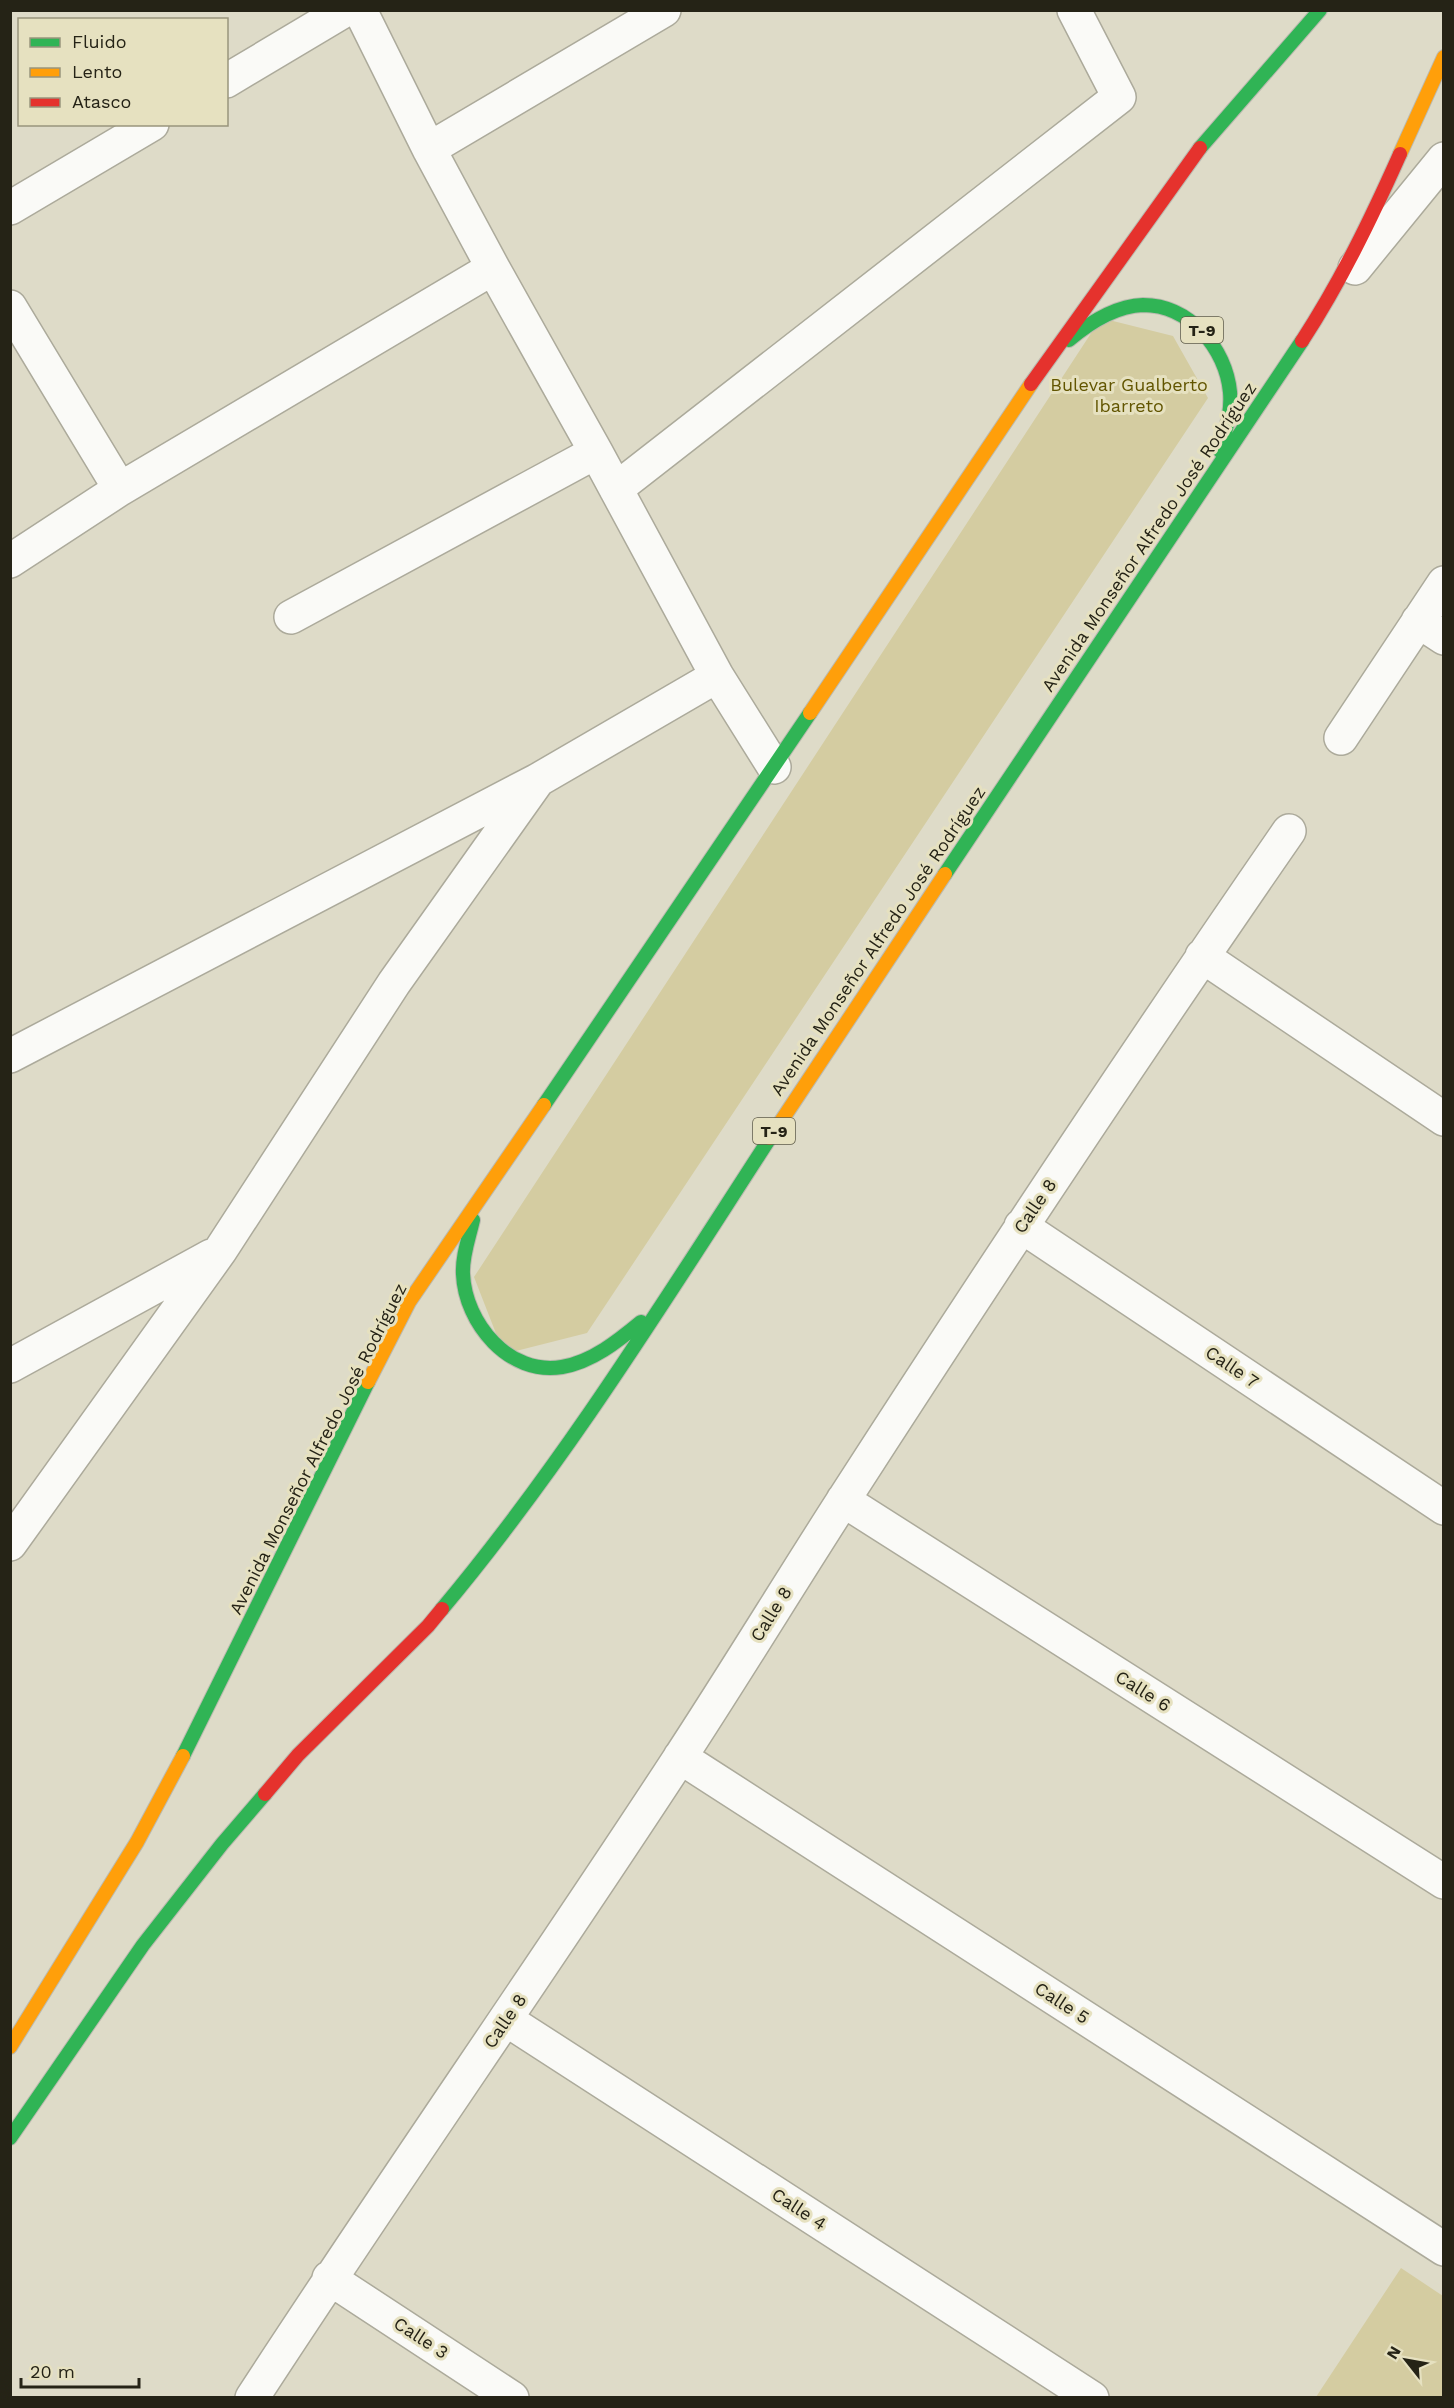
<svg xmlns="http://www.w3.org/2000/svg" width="1454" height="2408" viewBox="0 0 1454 2408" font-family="'Work Sans',sans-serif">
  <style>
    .green { fill: #d4cca1 }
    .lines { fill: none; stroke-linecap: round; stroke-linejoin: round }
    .street-casing { stroke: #acaa9b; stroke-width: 36 }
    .fast-casing { stroke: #bbbab0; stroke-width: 16 }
    .slow-casing { stroke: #bbbab0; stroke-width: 16 }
    .jam-casing { stroke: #bbbab0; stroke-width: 16 }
    .street { stroke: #fafaf7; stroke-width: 33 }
    .fast { stroke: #30b455; stroke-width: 14 }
    .slow { stroke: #ff9f0a; stroke-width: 14 }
    .jam { stroke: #e5322d; stroke-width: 14 }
    .labels { text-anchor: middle; stroke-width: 6; stroke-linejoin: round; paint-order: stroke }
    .shield { fill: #e6e1c0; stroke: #5f5c49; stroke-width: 1.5 }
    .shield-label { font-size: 16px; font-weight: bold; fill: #252316 }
    .park-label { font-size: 18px; fill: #625500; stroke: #e6e1c0 }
    .street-label { font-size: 18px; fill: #252316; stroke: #e6e1c0 }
  </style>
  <rect width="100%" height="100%" fill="#dedbc8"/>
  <path class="green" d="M1101 318 1173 336 1208 398 587 1333 504 1354 474 1277Z
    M1401 2268 1443 2296V2397H1316Z"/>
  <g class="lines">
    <g class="street-casing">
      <path id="street" d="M360 10 429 149 493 268 596 452 717 676 774 767
        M226 81 345 10
        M429 149 664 10
        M10 208 152 124
        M1355 268 1444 159
        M10 307 120 489
        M616 489 1119 97 1074 10
        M10 561 120 489 493 268
        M291 617 596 452
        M1418 621 1444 638
        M1341 738 1444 583
        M1202 956 1444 1119
        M10 1056 538 780 717 676
        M1021 1226 1444 1508
        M10 1366 211 1256
        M843 1500 1444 1882
        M10 1544 220 1251 394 983 538 780
        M680 1757 1444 2249
        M507 2020 1092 2398
        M329 2278 512 2398
        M252 2398C391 2184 538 1975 677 1762 734 1675 788 1586 844 1499 989 1274 1137 1051 1289 831"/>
    </g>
    <g class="fast-casing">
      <path id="fast" d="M1200 148 1320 10
        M1069 340C1089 323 1116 306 1143 305 1190 305 1226 349 1230 392 1232 413 1225 431 1220 451
        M945 874 1302 341
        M544 1105 810 713
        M473 1220C469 1238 462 1256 463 1274 465 1323 509 1376 562 1367 592 1362 618 1341 641 1322
        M442 1609C565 1462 666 1298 770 1138
        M183 1756 368 1382
        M10 2138 143 1945 222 1844 265 1794"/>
    </g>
    <g class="slow-casing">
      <path id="slow" d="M1400 154 1444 57
        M810 713 1031 384
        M770 1138 945 874
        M368 1382 409 1302 544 1105
        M10 2047 137 1842 183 1756"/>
    </g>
    <g class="jam-casing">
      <path id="jam" d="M1302 341C1341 281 1371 219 1400 154
        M1031 384 1200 148
        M265 1794 298 1755 428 1626 442 1609"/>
    </g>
    <use href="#street" class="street"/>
    <use href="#fast" class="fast"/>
    <use href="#slow" class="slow"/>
    <use href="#jam" class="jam"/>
  </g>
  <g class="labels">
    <g class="shield">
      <rect x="1181" y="317" width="42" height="26" rx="4.5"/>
      <rect x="753" y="1118" width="42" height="26" rx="4.5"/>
    </g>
    <g class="shield-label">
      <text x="1202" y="336">T-9</text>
      <text x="774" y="1137">T-9</text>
    </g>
    <g class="park-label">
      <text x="1129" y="391">Bulevar Gualberto<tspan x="1129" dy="21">Ibarreto</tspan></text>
    </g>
    <g class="street-label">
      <text transform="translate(1149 537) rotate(-56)" y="6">Avenida Monseñor Alfredo José Rodríguez</text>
      <text transform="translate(878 941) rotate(-56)" y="6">Avenida Monseñor Alfredo José Rodríguez</text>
      <text transform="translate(1035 1206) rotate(-56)" y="6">Calle 8</text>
      <text transform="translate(1232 1367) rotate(34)" y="6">Calle 7</text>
      <text transform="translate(318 1449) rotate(-63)" y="6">Avenida Monseñor Alfredo José Rodríguez</text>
      <text transform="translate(771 1614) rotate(-58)" y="6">Calle 8</text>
      <text transform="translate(1143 1691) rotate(32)" y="6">Calle 6</text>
      <text transform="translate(1062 2003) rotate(33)" y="6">Calle 5</text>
      <text transform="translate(505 2021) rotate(-56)" y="6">Calle 8</text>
      <text transform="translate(799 2209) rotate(33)" y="6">Calle 4</text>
      <text transform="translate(421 2338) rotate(33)" y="6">Calle 3</text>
    </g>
  </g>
  <rect width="1454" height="2408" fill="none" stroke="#252316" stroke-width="24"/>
  <rect x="18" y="18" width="210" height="108" fill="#e6e1c0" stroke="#99957c" stroke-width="1.5"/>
  <rect x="30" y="38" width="30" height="9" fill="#30b455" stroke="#99957c" stroke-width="1.5"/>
  <text x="72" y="48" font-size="18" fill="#252316">Fluido</text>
  <rect x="30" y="68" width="30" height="9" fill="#ff9f0a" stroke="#99957c" stroke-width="1.5"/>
  <text x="72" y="78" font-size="18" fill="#252316">Lento</text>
  <rect x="30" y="98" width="30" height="9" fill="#e5322d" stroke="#99957c" stroke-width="1.5"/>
  <text x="72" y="108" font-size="18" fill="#252316">Atasco</text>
  <g transform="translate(1406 2360) rotate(301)" stroke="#e6e1c0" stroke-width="4.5" paint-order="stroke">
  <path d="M0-4.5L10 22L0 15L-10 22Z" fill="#252316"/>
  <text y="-9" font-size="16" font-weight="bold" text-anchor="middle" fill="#252316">N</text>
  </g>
  <path d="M21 2378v9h118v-9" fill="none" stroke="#252316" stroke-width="3"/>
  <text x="30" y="2378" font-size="18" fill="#252316" stroke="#e6e1c0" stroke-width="4.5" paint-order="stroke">20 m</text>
</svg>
